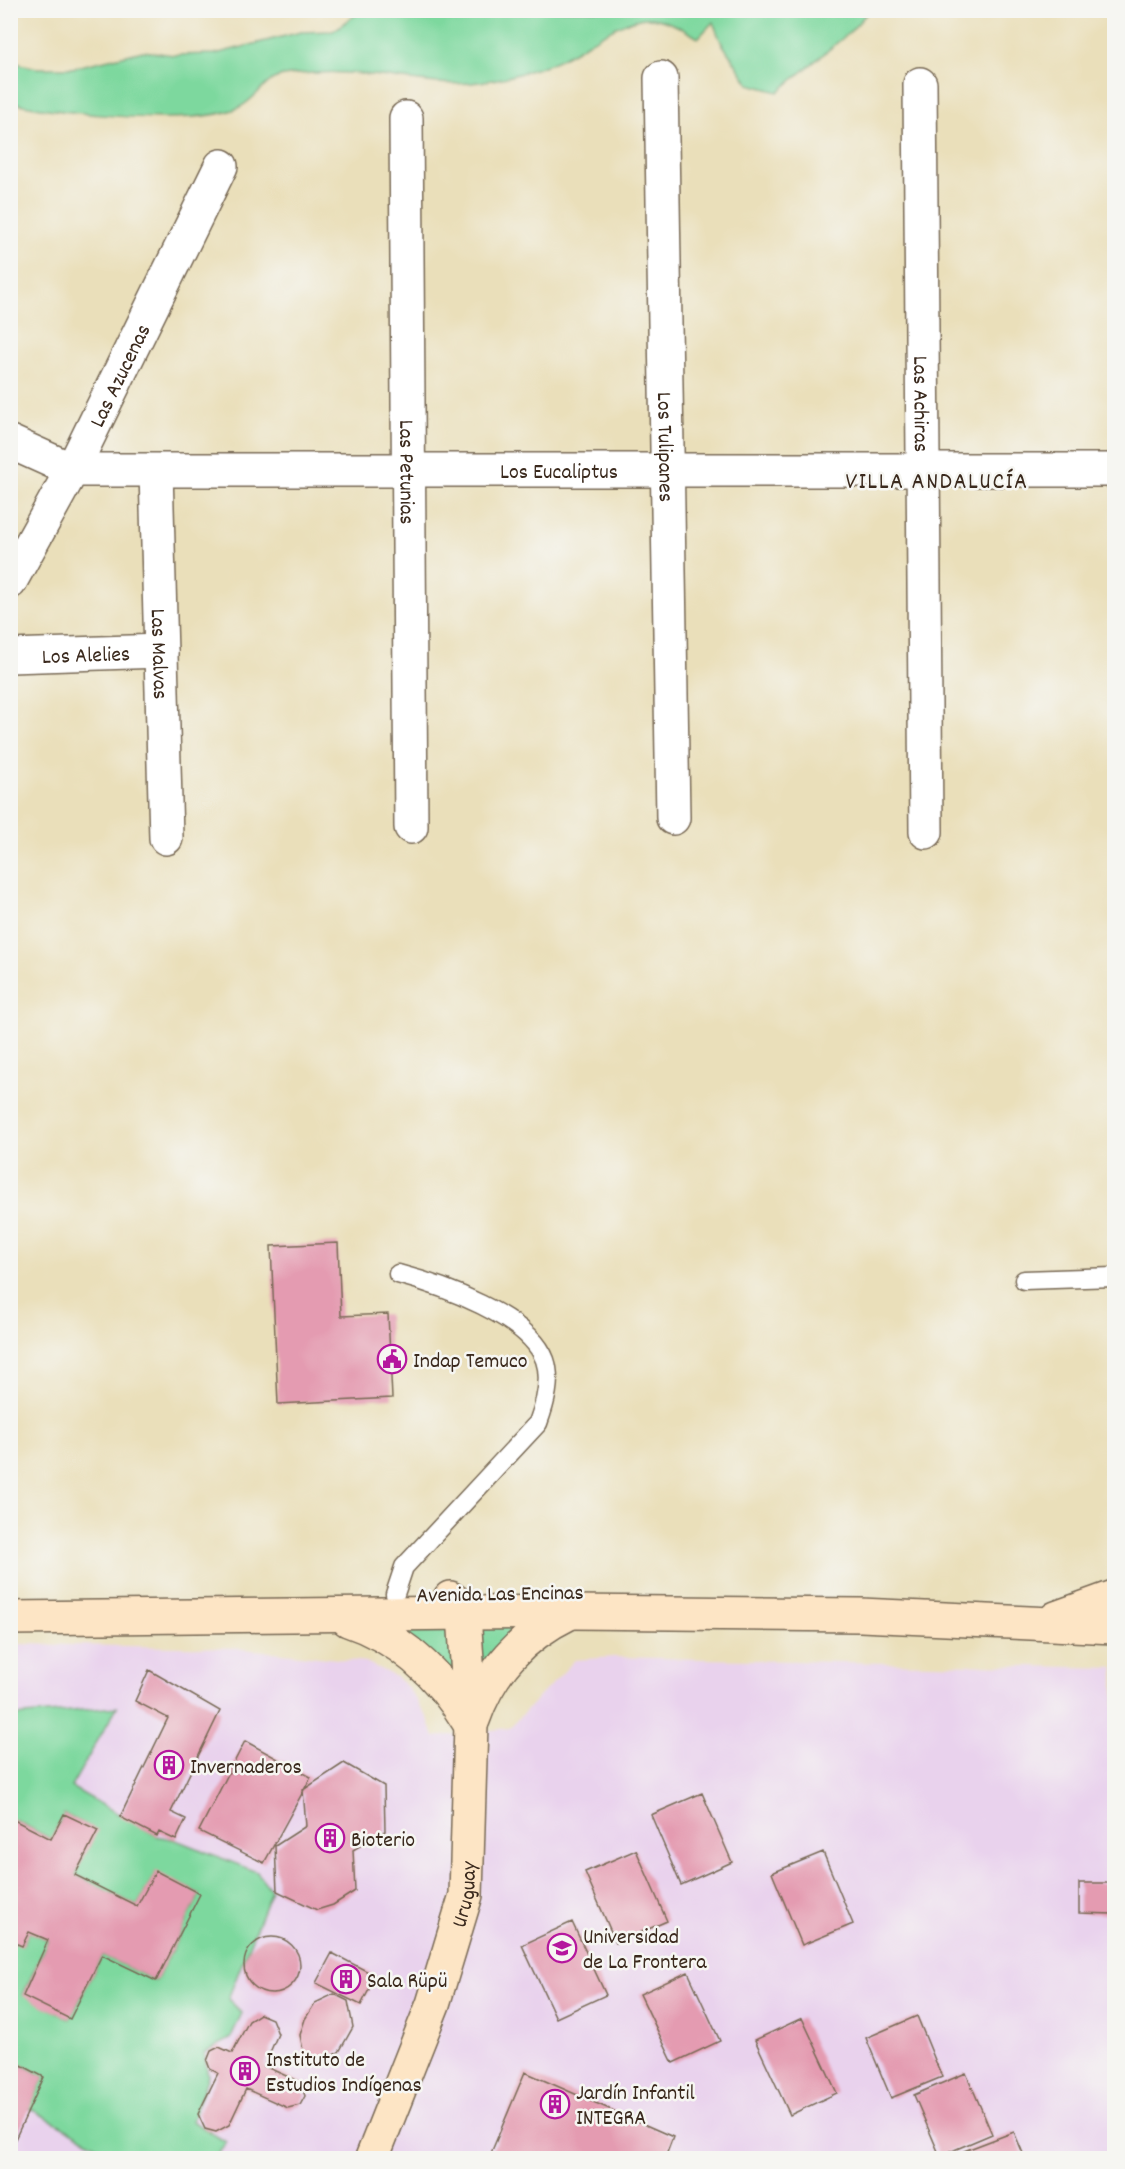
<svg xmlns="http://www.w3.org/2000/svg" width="1125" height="2169" viewBox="0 0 1125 2169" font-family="Dekko,sans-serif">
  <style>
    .built { fill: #e9d2ed }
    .green { fill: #7dd89e; stroke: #5c815e; stroke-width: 1.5 }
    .building { fill: #e49bb1 }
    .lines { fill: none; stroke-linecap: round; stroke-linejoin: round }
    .lane-casing { stroke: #786955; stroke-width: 21 }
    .street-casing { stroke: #786955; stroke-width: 36 }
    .secondary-casing { stroke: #786955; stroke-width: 36 }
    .lane { stroke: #fff; stroke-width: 18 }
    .street { stroke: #fff; stroke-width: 33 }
    .secondary { stroke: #fde5c5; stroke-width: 33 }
    .labels { text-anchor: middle; stroke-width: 5; stroke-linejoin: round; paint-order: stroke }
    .street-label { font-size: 22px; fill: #3b2a1e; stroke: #f6f6f2 }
    .poi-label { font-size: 22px; fill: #3b2a1e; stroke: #f6f6f2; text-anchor: start }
    .neighbourhood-label { font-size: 24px; letter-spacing: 1.5px; fill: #3b2a1e; stroke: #f6f6f2 }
  </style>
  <rect width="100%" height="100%" fill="#f6f6f2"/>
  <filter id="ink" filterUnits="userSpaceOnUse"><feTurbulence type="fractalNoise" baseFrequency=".0167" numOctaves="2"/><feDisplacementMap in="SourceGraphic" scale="12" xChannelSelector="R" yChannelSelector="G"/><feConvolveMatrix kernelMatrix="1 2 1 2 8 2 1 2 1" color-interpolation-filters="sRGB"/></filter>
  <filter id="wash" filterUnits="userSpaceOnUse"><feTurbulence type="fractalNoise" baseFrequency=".008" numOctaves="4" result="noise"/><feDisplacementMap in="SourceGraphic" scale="24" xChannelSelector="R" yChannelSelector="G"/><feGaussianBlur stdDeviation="1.35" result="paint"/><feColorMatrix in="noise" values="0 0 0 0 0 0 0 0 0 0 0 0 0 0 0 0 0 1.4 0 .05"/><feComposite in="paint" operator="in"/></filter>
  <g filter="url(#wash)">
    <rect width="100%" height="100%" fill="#eadfba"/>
    <path class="built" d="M11 1644 234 1648 366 1662 396 1677 408 1688 428 1718 434 1737 509 1728 575 1660 613 1657 1114 1668V2158H11Z"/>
    <path class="green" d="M436 11 446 15 472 10 869 11 850 32 778 92 749 84 721 42 713 22 698 38C684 29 665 18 648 18 621 18 585 47 562 58 551 64 539 68 528 71 501 80 467 86 438 83 395 79 355 70 312 73 301 74 281 74 272 80 261 88 252 101 240 107 199 128 57 114 11 102V62L37 68H72L143 51 174 55 215 54 301 32 333 31 361 11Z
      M541 1618 475 1695 473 1621Z
      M382 1620 458 1622 465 1705Z
      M10 1676 14 1716 117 1707 71 1787 157 1836 176 1840 257 1872 271 1890 228 1999 242 2013 230 2039 204 2053 208 2076 192 2121 226 2142 216 2158H120L29 2108 44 2077 11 2059V1941L22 1946 29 1932 48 1940 23 1995 70 2019 102 1955 156 1981 200 1894 156 1872 137 1906 75 1875 97 1830 64 1814 51 1839 11 1818V1794L14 1786 10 1784Z"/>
    <g id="blocks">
      <path class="building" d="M338 1243 341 1316 388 1314 392 1398 278 1404 271 1246Z
        M149 1670 220 1711 171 1812 186 1819 176 1840 159 1832 157 1836 120 1817 168 1718 135 1701Z
        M245 1741 311 1777 264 1863 199 1831Z
        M344 1763 384 1786 385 1831 353 1850 355 1891 333 1905 317 1910 277 1891 275 1846 306 1826 303 1790Z
        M702 1793 732 1862 681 1885 651 1815Z
        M64 1814 98 1830 75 1875 137 1906 156 1871 200 1894 156 1981 102 1955 70 2019 23 1996 48 1940 29 1932 22 1946 10 1941V1818L51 1839Z
        M636 1850 667 1921 616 1943 585 1872Z
        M823 1852 853 1924 802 1945 772 1873Z
        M1079 1883H1114V1914L1079 1913Z
        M572 1922 606 1995 556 2018 522 1945Z
        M244 1965a28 28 0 1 1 56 0a28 28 0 1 1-56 0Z
        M332 1953 376 1976 361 2005 316 1983Z
        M688 1972 720 2041 673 2063 640 1994Z
        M334 1994 348 2001 353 2027 339 2052 320 2062 304 2055 300 2035 305 2019 315 2003Z
        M260 2014 272 2019 278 2034 264 2066 300 2082 305 2096 300 2105 288 2108 246 2089 229 2125 216 2132 205 2129 198 2114 218 2073 210 2069 207 2061 211 2051 219 2047 232 2053 249 2021Z
        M917 2016 942 2077 891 2098 866 2038Z
        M802 2018 837 2093 790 2115 755 2040Z
        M10 2059 44 2077 10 2150Z
        M525 2072 673 2137 665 2158H503L491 2153Z
        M966 2073 992 2134 940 2156 914 2095Z
        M1014 2132 1025 2158H967L964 2151Z"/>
    </g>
  </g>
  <g filter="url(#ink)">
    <use href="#blocks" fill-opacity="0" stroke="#786955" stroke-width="1.5"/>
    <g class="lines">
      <g class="lane-casing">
        <path id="lane" d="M1024 1280 1114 1277
          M395 1594 404 1567 538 1423C545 1404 552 1380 545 1360 529 1316 440 1285 398 1274"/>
      </g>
      <g class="street-casing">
        <g id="street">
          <path id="s1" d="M661 78 673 818"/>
          <path id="s2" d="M920 84 926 832"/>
          <path id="s3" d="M406 118 411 827"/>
          <path id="s4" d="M10 442 72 470H1114"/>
          <path id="s5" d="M156 471 166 838"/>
          <path id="s6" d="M10 582 72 470 221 166"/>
          <path id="s7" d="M10 656 161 651"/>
        </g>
      </g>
      <g class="secondary-casing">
        <g id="secondary">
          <path d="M10 1618 572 1612 861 1615 1114 1627"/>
          <path d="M1056 1618 1114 1597"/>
          <path d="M348 1620C402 1638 441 1676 470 1724"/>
          <path d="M473 1720C490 1670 522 1636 569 1613"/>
          <path id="s8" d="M372 2158 433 2004 466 1895 471 1724 464 1614 459 1604 450 1598"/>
        </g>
      </g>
      <use href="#lane" class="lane"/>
      <use href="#street" class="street"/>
      <use href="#secondary" class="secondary"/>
    </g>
  </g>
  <defs>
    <g id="civic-ring" transform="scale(1.5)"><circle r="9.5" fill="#f6f6f2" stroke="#b5179e" stroke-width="1.5"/><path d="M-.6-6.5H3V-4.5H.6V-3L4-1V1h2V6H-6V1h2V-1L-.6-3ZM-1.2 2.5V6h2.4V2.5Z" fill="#b5179e"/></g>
    <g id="building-ring" transform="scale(1.5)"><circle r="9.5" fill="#f6f6f2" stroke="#b5179e" stroke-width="1.5"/><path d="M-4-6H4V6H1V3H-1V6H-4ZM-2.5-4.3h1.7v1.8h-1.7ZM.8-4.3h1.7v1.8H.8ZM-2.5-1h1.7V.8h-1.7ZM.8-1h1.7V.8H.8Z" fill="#b5179e"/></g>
    <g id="university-ring" transform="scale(1.5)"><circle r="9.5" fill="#f6f6f2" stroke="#b5179e" stroke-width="1.5"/><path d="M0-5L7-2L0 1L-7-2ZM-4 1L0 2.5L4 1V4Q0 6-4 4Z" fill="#b5179e"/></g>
  </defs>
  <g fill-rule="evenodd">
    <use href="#civic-ring" x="392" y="1359"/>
    <use href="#building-ring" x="169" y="1765"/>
    <use href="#building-ring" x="330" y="1838"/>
    <use href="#university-ring" x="562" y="1948"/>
    <use href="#building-ring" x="346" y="1979"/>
    <use href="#building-ring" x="245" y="2071"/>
    <use href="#building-ring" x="555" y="2104"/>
  </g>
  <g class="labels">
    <g class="street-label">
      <text dy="8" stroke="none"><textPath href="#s6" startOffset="234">Las Azucenas</textPath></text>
      <text dy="8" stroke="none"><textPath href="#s2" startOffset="320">Las Achiras</textPath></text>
      <text dy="8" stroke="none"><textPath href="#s1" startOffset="369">Los Tulipanes</textPath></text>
      <text dy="8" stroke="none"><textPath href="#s4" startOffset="555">Los Eucaliptus</textPath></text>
      <text dy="8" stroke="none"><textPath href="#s3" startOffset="354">Las Petunias</textPath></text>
      <text dy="8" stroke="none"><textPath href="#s7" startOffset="76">Los Alelies</textPath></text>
      <text dy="8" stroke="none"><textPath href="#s5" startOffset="183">Las Malvas</textPath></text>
      <text transform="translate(500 1592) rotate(-1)" y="8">Avenida Las Encinas</text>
      <text dy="8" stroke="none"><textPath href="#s8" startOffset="280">Uruguay</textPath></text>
    </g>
    <g class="poi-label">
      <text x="413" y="1367">Indap Temuco</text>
      <text x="190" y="1773">Invernaderos</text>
      <text x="351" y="1846">Bioterio</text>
      <text x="583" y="1943">Universidad<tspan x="583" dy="25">de La Frontera</tspan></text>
      <text x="367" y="1987">Sala Rüpü</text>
      <text x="266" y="2066">Instituto de<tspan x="266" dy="25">Estudios Indígenas</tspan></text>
      <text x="576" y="2099">Jardín Infantil<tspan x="576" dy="25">INTEGRA</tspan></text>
    </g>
    <g class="neighbourhood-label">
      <text x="937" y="488">VILLA ANDALUCÍA</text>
    </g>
  </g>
  <rect width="1125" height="2169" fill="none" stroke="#f6f6f2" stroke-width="36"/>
</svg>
